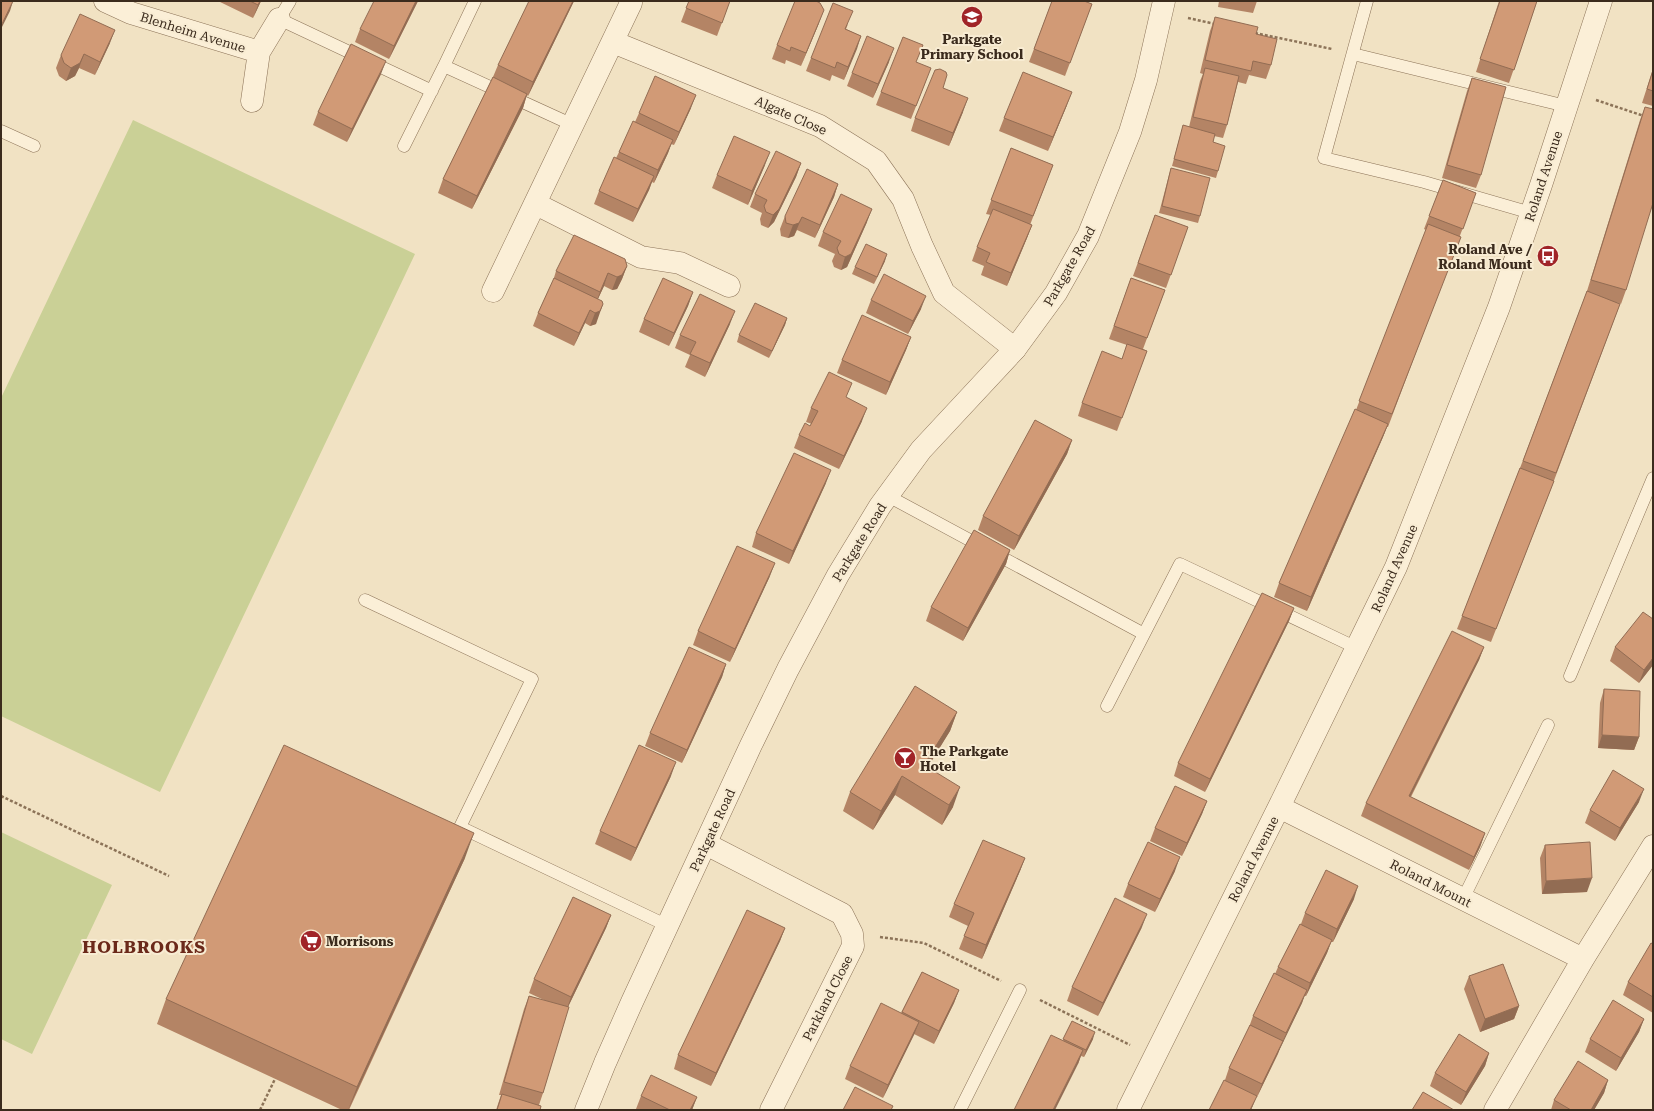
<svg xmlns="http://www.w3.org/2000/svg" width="1654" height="1111" viewBox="0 0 1654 1111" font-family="'Roboto Serif',serif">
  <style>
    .green { fill: #cad096 }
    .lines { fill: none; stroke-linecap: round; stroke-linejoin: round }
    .service-casing { stroke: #8c7358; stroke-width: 13 }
    .minor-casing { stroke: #8c7358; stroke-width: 23 }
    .tertiary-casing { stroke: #8c7358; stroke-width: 23 }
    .path { stroke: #8c7358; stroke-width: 2.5; stroke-dasharray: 3 2; stroke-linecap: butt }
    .service { stroke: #fbefd7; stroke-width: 12 }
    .minor { stroke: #fbefd7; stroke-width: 22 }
    .tertiary { stroke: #fbefd7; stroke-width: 22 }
    .wall { fill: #b48465 }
    .shaded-wall { fill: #926c53 }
    .building { fill: #d19a76; stroke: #926c53 }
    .labels { text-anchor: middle; stroke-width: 4; stroke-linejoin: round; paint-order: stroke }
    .street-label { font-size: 13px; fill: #3b2b1d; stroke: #f8ecd3 }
    .poi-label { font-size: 13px; font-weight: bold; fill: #3b2b1d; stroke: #f8ecd3; text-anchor: start }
    .district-label { font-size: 17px; font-weight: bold; letter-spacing: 1px; fill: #6b291a; stroke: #f8ecd3 }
  </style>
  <rect width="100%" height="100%" fill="#f1e2c3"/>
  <path class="green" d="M133 120 415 254 160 792 1 716V398Z
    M1 832 112 885 32 1054 1 1039Z"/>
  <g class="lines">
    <g class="service-casing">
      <path id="service" d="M290 1 279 19 432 91
        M475 1 444 66 573 125
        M1367 1 1324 158 1424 182 1531 213
        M1353 54 1566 106
        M1 131 34 146
        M404 146 444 66
        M888 496 1144 634
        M365 600 532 679 460 827 668 926
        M1570 676 1653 478
        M1107 706 1180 564 1357 648
        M1463 899 1548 725
        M960 1110 1020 990"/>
    </g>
    <g class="minor-casing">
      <path id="minor" d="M105 1 131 13 259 52
        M613 42 820 126 876 161 903 199 922 246 944 293 1015 349
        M252 101 259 52 279 19
        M536 204 641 257 680 263 729 286
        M493 291 631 3
        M1279 807 1583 959
        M706 844 842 914 852 934 853 946 771 1110
        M1128 1110 1279 807 1396 567 1499 307 1541 185 1601 1
        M1495 1110 1583 959 1653 846"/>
    </g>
    <g class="tertiary-casing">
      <path id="tertiary" d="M586 1110 605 1063 632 1002 751 745 788 669 838 575 880 506 921 450 1015 349 1056 293 1088 236 1130 132 1146 80 1164 1"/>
    </g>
    <path class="path" d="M1188 18 1215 24
      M1255 33 1332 49
      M1596 100 1644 116
      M1 796 169 876
      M880 937 924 943 1001 981
      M1040 1000 1130 1045
      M260 1110 275 1079"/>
    <use href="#service" class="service"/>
    <use href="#minor" class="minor"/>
    <use href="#tertiary" class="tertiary"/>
  </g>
  <path class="wall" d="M218 1H261L253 18Z
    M418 1 389 59 355 42 360 29Z
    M574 1 528 96 527 95 523 108 472 209 438 193 443 179 493 77 498 65Z
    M689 1H730L717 36 681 22Z
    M1052 1 1092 4 1065 76 1029 62Z
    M1219 1H1257L1253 13 1218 7Z
    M1499 1H1537L1509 83 1476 72Z
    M1215 17 1256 34 1271 65 1266 79 1249 75 1246 84 1238 82 1227 125 1223 138 1214 136 1213 142 1218 171 1216 178 1172 166 1183 125 1189 127 1200 81 1203 74 1200 73 1210 31Z
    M819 23 801 66 786 60 785 64 772 59 777 45Z
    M848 24 846 29 861 36 844 80 832 75 830 81 806 71 811 58Z
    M110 43 95 75 79 68 75 76 66 81 59 76 56 68 61 55Z
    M889 62 873 98 847 86 852 73Z
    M917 62 926 81 911 119 876 105 881 92Z
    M1653 69V106L1642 103Z
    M381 74 347 142 313 125 318 112Z
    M1472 78 1481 175 1476 188 1442 178 1467 91Z
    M943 88 963 112 949 146 911 131 915 118Z
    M1067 105 1048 151 999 131 1004 118Z
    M1645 107 1626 290 1621 304 1616 302 1620 304 1549 494 1491 642 1457 629 1520 468 1587 291 1640 120Z
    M691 108 674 145 671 144 668 153 654 183 652 182 649 190 633 222 594 204 599 191 616 158 619 152 635 122 639 113Z
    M1011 148 1053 165 1030 225H1032L1027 238 1007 286 981 275 984 266 972 261 977 247 991 215 986 214Z
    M801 163 796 177 774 222 768 228 761 225 760 219 762 213 750 207 755 194Z
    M765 165 748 205 712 188 717 175Z
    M1171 168 1200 216 1198 223 1159 213 1169 175Z
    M1443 180 1476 193 1388 427H1387L1383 437 1307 611 1274 597 1279 583 1356 410 1426 230 1424 229Z
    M838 184 834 197 815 238 797 230 794 236 788 238 781 236 780 229 785 216Z
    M1155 215 1188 227 1166 288 1133 276Z
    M867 222 847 267 841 270 834 267 832 261 835 254 818 246 823 232Z
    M885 261 874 284 852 274 855 267Z
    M627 266 622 279 617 289 612 290 604 286 598 299 596 324 590 326 585 323 574 346 533 326 538 313 553 281 556 271Z
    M1131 278 1165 290 1143 349 1147 351 1117 431 1078 416 1082 403 1122 359 1127 345 1109 339Z
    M693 292 688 306 669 346 639 332 644 319Z
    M871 300 921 309 908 334 866 313Z
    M787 318 785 325 769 358 737 342 739 335Z
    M730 324 705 377 685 367 690 355 675 348 680 335Z
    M911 337 906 350 886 395 837 373 842 360Z
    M847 398 862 421 839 469 794 448 799 435 810 426 812 424 806 422 811 408Z
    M1072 440 1067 454 1014 550 978 530 983 516Z
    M826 483 789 564 752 547 756 533Z
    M1010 550 1006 564 963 641 926 621 931 607Z
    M770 576 730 662 693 645 698 631Z
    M1294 608 1289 621 1205 792 1174 776 1178 763Z
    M1653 619V665L1639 683 1610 661 1615 647Z
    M1484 647 1479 660 1411 797 1485 833 1480 847 1469 870 1361 816 1366 803Z
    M726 664 722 677 682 763 645 746 650 733Z
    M1604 689 1639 737 1634 750 1598 748 1600 703Z
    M957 712 950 731 927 767 953 807 942 825 895 795 873 830 843 811 850 792Z
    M671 776 631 861 595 844 600 831Z
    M1207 801 1202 814 1182 856 1150 841 1155 828Z
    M1639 802 1615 841 1585 823 1590 810Z
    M1545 845 1587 892 1542 894 1540 858Z
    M465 858 349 1110H342L157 1024 166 999Z
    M1025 858 1020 871 982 959 959 949 968 926 949 917 954 904Z
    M1175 871 1155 912 1123 897 1128 884Z
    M1354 899 1333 942H1331L1327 953 1306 996H1304L1302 1003 1281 1045 1278 1054 1257 1097H1256L1251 1110H1209L1225 1080 1229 1068 1248 1030 1253 1016 1275 974 1278 967 1301 924 1305 913Z
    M611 915 606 928 568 1007 543 1093 539 1105 540 1110H496L501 1095H499L524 1009 529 996 546 1001 529 993 534 979Z
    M1142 927 1098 1016 1067 1001 1072 987Z
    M785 928 780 941 711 1086 674 1069 678 1055Z
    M1653 944V1013L1623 995 1628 982Z
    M922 972 959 990 954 1003 934 1044 914 1034 883 1098 845 1079 850 1066 901 1013Z
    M1469 976 1519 1006 1514 1019 1480 1032 1464 989Z
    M1644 1019 1639 1032 1616 1071 1585 1052 1590 1039Z
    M1072 1021 1093 1039 1084 1057 1081 1056 1078 1064 1063 1040Z
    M1489 1053 1485 1066 1461 1105 1430 1086 1435 1073Z
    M1608 1080 1604 1093 1594 1110H1551L1554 1100Z
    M641 1096 697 1097 692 1110H638L636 1109Z"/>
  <path class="shaded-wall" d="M13 1 10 11 1 29V26Z
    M260 1H261L253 18 258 5Z
    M416 1H418L389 59 394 46Z
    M573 1H574L528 96 533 82Z
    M824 10 819 23 801 66 806 53Z
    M115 30 110 43 95 75 100 62Z
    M861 36 857 49 844 80 848 67Z
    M894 48 889 62 873 98 878 84Z
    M84 54 79 68 75 76 66 81 71 68Z
    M386 61 381 74 347 142 352 129Z
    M1072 92 1067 105 1048 151 1053 137Z
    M527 94 523 108 472 209 477 196Z
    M696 95 691 108 674 145 679 132Z
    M968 98 963 112 949 146 953 133Z
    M673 140 668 153 654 183 658 170Z
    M770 152 765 165 748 205 752 191Z
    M801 163 796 177 774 222 768 228 773 215Z
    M654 176 649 190 633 222 638 209Z
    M838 184 834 197 815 238 820 225Z
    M872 209 867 222 847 267 841 270 845 257Z
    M802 217 794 236 788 238 793 225Z
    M1032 225 1027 238 1007 286 1011 273Z
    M887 254 885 261 874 284 877 277Z
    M627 266 622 279 617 289 612 290 617 277Z
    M608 273 604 286 595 305 600 292Z
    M693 292 688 306 669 346 674 333Z
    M926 296 921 309 908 334 913 321Z
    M603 304 596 324 590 326 595 313Z
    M590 310 585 323 574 346 579 333Z
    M735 311 730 324 705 377 710 363Z
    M787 318 785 325 769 358 772 351Z
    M911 337 906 350 886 395 890 382Z
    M867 408 862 421 839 469 844 456Z
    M1388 424 1383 437 1307 611 1311 597Z
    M1072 440 1067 454 1014 550 1019 536Z
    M831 470 826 483 789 564 793 551Z
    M1010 550 1006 564 963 641 968 628Z
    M775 563 770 576 730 662 735 649Z
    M1294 608 1289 621 1205 792 1210 779Z
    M1484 647 1479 660 1404 809 1409 796Z
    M1653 658V665L1639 683 1644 670Z
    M726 664 722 677 682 763 687 750Z
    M957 712 950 731 917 785 924 765Z
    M1602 735 1639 737 1634 750 1598 748Z
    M676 762 671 776 631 861 636 848Z
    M902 776 895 795 873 830 881 811Z
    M960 787 953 807 942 825 949 805Z
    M1644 789 1639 802 1615 841 1620 828Z
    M1207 801 1202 814 1182 856 1187 843Z
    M474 833 465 858 348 1110 357 1087Z
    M1485 833 1480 847 1469 870 1474 857Z
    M1180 857 1175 871 1155 912 1160 899Z
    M1025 858 1020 871 982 959 986 945Z
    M1592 878 1587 892 1542 894 1546 881Z
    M1358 886 1354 899 1333 942 1337 929Z
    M1147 914 1142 927 1098 1016 1103 1003Z
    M611 915 606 928 566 1011 571 997Z
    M785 928 780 941 711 1086 716 1073Z
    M1332 940 1327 953 1306 996 1310 983Z
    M959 990 954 1003 934 1044 939 1031Z
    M1307 990 1302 1003 1257 1097 1262 1084Z
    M1519 1006 1514 1019 1480 1032 1485 1019Z
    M1644 1019 1639 1032 1616 1071 1621 1058Z
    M919 1022 914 1035 883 1098 888 1085Z
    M1095 1032 1093 1039 1084 1057 1086 1050Z
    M1083 1050 1078 1064 1055 1110H1053Z
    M1489 1053 1485 1066 1461 1105 1466 1092Z
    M1608 1080 1604 1093 1594 1110H1591Z
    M1257 1096 1251 1110H1250Z
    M697 1097 692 1110H690Z"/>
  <path class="building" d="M1 1H13L1 26Z
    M250 1H260L258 5Z
    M374 1H416L394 46 360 29Z
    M529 1H573L533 82 498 65Z
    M689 1H730L722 23 686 8Z
    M795 1H816L820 3 824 10 806 53 791 47 790 51 777 45Z
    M1052 1H1084L1092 4 1070 63 1034 49Z
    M1500 1H1537L1514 70 1480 59Z
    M833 3 853 11 845 29 861 36 848 67 837 62 835 68 811 58Z
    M80 14 115 30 100 62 84 54 80 63 71 68 64 63 61 55Z
    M1215 17 1258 27 1256 34 1277 39 1271 65 1253 61 1251 71 1205 60Z
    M867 36 894 48 878 84 852 73Z
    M903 37 923 45 916 62 931 68 916 106 881 92Z
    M351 44 386 61 352 129 318 112Z
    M1205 68 1239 76 1227 125 1193 117Z
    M940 69 946 72 947 75 943 88 968 98 953 133 915 118 935 70Z
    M1653 70V91L1647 89Z
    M1023 72 1072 92 1053 137 1004 118Z
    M655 76 696 95 679 132 639 113Z
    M493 77 527 94 477 196 443 179Z
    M1472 78 1506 87 1481 175 1447 165Z
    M1645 107 1653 109V203L1626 290 1591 280Z
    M633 121 673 140 658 170 619 152Z
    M1183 125 1215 134 1213 142 1225 146 1218 171 1174 159Z
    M734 136 770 152 752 191 717 175Z
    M1011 148 1053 165 1033 216 991 200Z
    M776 151 801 163 779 209 773 215 766 212 764 206 767 200 755 194Z
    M614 157 654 176 638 209 599 191Z
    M1171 168 1210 178 1200 216 1162 206Z
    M807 169 838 184 820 225 802 217 799 223 793 225 786 223 785 216Z
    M1443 180 1476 193 1463 229 1429 216Z
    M841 194 872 209 851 254 845 257 839 254 837 248 841 241 823 232Z
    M993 209 1032 225 1011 273 986 262 990 253 977 247Z
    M1155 215 1188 227 1171 275 1138 263Z
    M1428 224 1461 237 1392 414 1359 401Z
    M574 235 625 259 627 266 622 275 617 277 608 273 600 292 556 271Z
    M866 244 887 254 877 277 855 267Z
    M884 274 926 296 913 321 871 300Z
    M554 278 602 301 603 304 600 311 595 313 590 310 579 333 538 313Z
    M663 278 693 292 674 333 644 319Z
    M1131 278 1165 290 1147 338 1114 326Z
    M1587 291 1620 304 1556 473 1523 461Z
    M700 294 735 311 710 363 690 354 696 342 680 335Z
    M755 303 787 318 772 351 739 335Z
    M862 315 911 337 890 382 842 360Z
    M1127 344 1147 351 1122 418 1082 403 1102 351 1122 359Z
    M829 372 852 383 846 397 867 408 844 456 799 435 805 423 810 426 818 411 811 408Z
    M1355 409 1388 424 1311 597 1279 583Z
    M1035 420 1072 440 1019 536 983 516Z
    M794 453 831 470 793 551 756 533Z
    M1520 468 1554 481 1496 629 1462 616Z
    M974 530 1010 550 968 628 931 607Z
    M737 546 775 563 735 649 698 631Z
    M1262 593 1294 608 1210 779 1178 763Z
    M1643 612 1653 619V658L1644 670 1615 647Z
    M1452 631 1484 647 1409 796 1485 833 1474 857 1366 803Z
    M689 647 726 664 687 750 650 733Z
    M915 686 957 712 924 765 960 787 949 805 902 776 881 811 850 792Z
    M1604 689 1640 691 1639 737 1602 735Z
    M284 745 474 833 357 1087 166 999Z
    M639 745 676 762 636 848 600 831Z
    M1613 770 1644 789 1620 828 1590 810Z
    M1175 786 1207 801 1187 843 1155 828Z
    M983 840 1025 858 986 945 964 936 974 913 954 904Z
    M1148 842 1180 857 1160 899 1128 884Z
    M1590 842 1592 878 1546 881 1545 845Z
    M1326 870 1358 886 1337 929 1305 913Z
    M573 897 611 915 571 997 534 979Z
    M1115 898 1147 914 1103 1003 1072 987Z
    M747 910 785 928 716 1073 678 1055Z
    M1300 924 1332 940 1310 983 1278 967Z
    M1651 943 1653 944V997L1628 982Z
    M1503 964 1519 1006 1485 1019 1469 976Z
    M922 972 959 990 939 1031 902 1012Z
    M1274 973 1307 990 1286 1033 1253 1016Z
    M529 996 569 1007 543 1093 504 1082Z
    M1613 1000 1644 1019 1621 1058 1590 1039Z
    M881 1003 919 1022 888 1085 850 1066Z
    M1072 1021 1095 1032 1086 1050 1063 1039Z
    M1250 1025 1283 1041 1262 1084 1229 1068Z
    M1459 1034 1489 1053 1466 1092 1435 1073Z
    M1051 1035 1083 1050 1053 1110H1014Z
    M1578 1061 1608 1080 1591 1110H1571L1554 1100Z
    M651 1075 697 1097 690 1110H670L641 1096Z
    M1224 1080 1257 1096 1250 1110H1209Z
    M855 1087 893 1106 891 1110H843Z
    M1423 1092 1454 1110H1412Z
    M502 1094 541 1106 540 1110H497Z"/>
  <defs>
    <g id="school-disc" transform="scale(1.15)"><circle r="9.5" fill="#a02428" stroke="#f8ecd3"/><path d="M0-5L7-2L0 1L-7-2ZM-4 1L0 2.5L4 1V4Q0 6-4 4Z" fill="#fff"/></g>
    <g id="bus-disc" transform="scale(1.15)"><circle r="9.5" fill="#a02428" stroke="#f8ecd3"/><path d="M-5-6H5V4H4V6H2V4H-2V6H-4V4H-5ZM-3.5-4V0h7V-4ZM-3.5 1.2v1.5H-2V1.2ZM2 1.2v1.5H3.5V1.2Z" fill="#fff"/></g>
    <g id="bar-disc" transform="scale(1.15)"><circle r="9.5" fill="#a02428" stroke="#f8ecd3"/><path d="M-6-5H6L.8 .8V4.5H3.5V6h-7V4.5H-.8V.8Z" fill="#fff"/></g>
    <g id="supermarket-disc" transform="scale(1.15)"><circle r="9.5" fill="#a02428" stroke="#f8ecd3"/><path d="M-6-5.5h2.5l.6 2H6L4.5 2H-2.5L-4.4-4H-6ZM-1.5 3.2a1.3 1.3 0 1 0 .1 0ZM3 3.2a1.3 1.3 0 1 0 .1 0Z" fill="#fff"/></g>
  </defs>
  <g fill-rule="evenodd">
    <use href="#school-disc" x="972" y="17"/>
    <use href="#bus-disc" x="1548" y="256"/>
    <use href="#bar-disc" x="905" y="758"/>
    <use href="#supermarket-disc" x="311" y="941"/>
  </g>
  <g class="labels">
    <g class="street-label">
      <text transform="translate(193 32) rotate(17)" y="5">Blenheim Avenue</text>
      <text transform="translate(791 115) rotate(24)" y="5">Algate Close</text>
      <text transform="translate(1543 176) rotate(-72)" y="5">Roland Avenue</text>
      <text transform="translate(1069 266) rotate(-60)" y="5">Parkgate Road</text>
      <text transform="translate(859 542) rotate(-58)" y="5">Parkgate Road</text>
      <text transform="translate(1394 568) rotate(-66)" y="5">Roland Avenue</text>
      <text transform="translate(712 830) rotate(-65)" y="5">Parkgate Road</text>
      <text transform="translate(1253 859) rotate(-63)" y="5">Roland Avenue</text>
      <text transform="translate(1431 883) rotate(27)" y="5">Roland Mount</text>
      <text transform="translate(827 998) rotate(-63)" y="5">Parkland Close</text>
    </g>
    <g class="poi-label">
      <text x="972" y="44" text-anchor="middle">Parkgate<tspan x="972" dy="15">Primary School</tspan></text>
      <text x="1532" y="254" text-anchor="end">Roland Ave /<tspan x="1532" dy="15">Roland Mount</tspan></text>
      <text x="920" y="756">The Parkgate<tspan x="920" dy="15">Hotel</tspan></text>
      <text x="326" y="946">Morrisons</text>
    </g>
    <g class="district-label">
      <text x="144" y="953">HOLBROOKS</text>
    </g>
  </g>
  <rect width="1654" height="1111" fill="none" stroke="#3b2b1d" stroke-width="4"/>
</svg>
